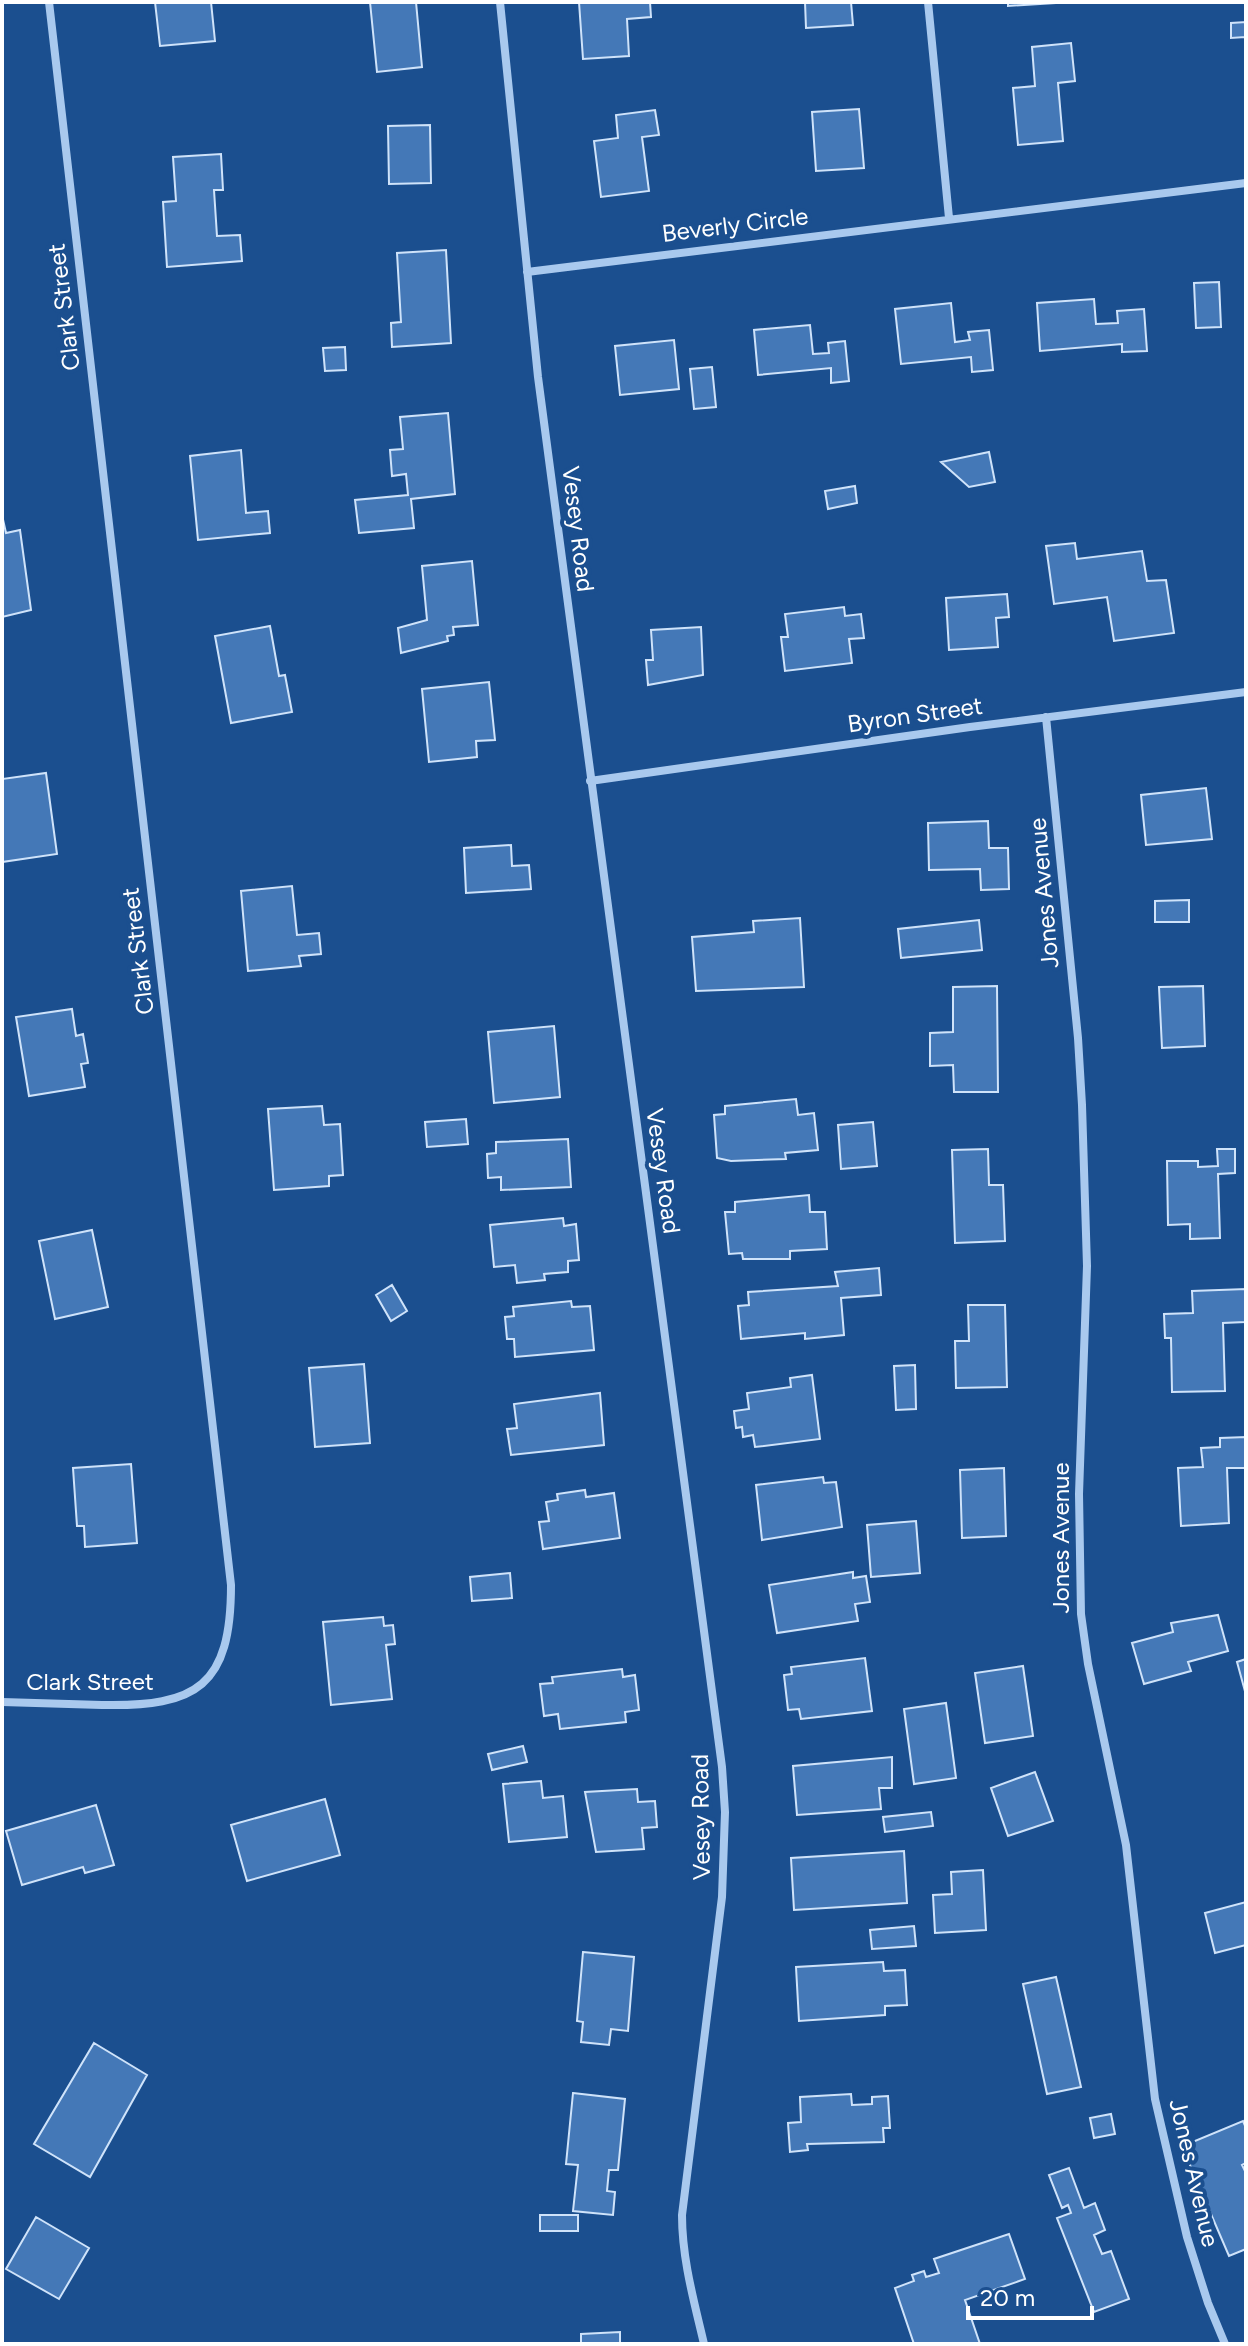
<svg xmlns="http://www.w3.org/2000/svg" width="1248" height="2346" viewBox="0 0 1248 2346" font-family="Figtree,sans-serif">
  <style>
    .building { fill: #4478b7; stroke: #cfe3fa; stroke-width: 2 }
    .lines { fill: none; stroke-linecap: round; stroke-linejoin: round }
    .minor { stroke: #a9c9ee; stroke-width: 8 }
    .labels { text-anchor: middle; stroke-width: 8; stroke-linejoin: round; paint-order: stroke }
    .street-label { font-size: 24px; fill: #fff; stroke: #1b4f8f }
  </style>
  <rect width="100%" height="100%" fill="#1b4f8f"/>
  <path class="building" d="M155 2H211L215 41 160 46Z
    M370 2H416L422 67 377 72Z
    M579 2H650L651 17 627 19 629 56 583 59Z
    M805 2H851L853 25 806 28Z
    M1008 2H1055V3L1008 6Z
    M1246 22V46L1245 37 1231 38V23Z
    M1071 43 1075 81 1058 83 1063 141 1018 145 1013 88 1035 86 1032 47Z
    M859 109 864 168 816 171 812 112Z
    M655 110 659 135 642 137 649 191 601 197 594 141 618 138 616 115Z
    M430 125 431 183 389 184 388 126Z
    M221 154 223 190H214L217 236 240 235 242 261 167 267 163 202 176 201 173 157Z
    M446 250 451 343 392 347 391 323 401 322 397 253Z
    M1219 282 1221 327 1196 328 1194 283Z
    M1094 299 1096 324 1118 323 1117 311 1144 309 1147 351 1122 352V344L1040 351 1037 303Z
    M951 303 955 342 970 340 968 332 989 330 993 370 972 372 971 357 901 364 895 309Z
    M810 325 813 354 829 353 828 343 845 341 849 381 831 383V368L758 375 754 330Z
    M674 340 679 389 620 395 615 346Z
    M345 347 346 370 325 371 323 348Z
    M712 367 716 407 694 409 690 369Z
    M448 413 455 494 411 499 414 528 359 533 355 500 408 495 406 474 392 476 390 450 403 449 400 417Z
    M241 450 246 513 268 511 270 533 198 540 190 456Z
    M989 452 995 482 969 487 941 462Z
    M855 486 857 503 828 509 825 491Z
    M2 515 6 533 20 530 31 610 2 617Z
    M1075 543 1077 559 1142 551 1147 581 1166 580 1174 633 1114 641 1107 597 1054 604 1046 546Z
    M472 561 478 625 453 627 454 635 447 636 448 641 401 653 398 628 427 620 422 566Z
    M1007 594 1009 617 996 618 998 647 949 650 946 598Z
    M844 607 845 616 861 614 864 638 849 639 852 663 785 671 781 637H788L785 614Z
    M270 626 279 676 285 675 292 712 231 723 215 636Z
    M701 627 703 675 648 685 646 660H653L651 630Z
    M489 682 495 740 476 741 477 757 429 762 422 689Z
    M46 773 57 854 2 862V779Z
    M1206 788 1212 839 1146 845 1141 795Z
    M988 821 989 848H1008L1009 889 981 890 980 869 929 870 928 823Z
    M511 845 512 866 529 865 531 889 466 893 464 848Z
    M292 886 297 935 319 933 321 954 299 956 301 966 248 971 241 891Z
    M1189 900V922H1155V901Z
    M800 918 804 987 696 991 692 937 754 932 753 921Z
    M979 920 982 950 901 958 898 929Z
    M997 986 998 1092H954L953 1065 930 1066V1033L953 1032V987Z
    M1203 986 1205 1046 1162 1048 1159 987Z
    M72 1009 76 1036 83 1034 88 1063 81 1064 85 1087 29 1096 16 1017Z
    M554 1026 560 1097 494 1103 488 1032Z
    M796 1099 798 1115 814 1113 818 1150 785 1153 786 1159 731 1161 717 1158 714 1115 725 1114V1106Z
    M322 1106 324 1125 340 1124 343 1175 329 1176V1186L274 1190 268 1109Z
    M466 1119 468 1144 427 1147 425 1122Z
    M873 1122 877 1166 841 1169 838 1125Z
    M568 1139 571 1187 501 1190V1177L488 1178 487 1154 496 1153V1142Z
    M988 1149 989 1185H1003L1005 1241 955 1243 952 1150Z
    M1217 1149H1235V1173L1218 1174 1220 1238 1190 1239V1224L1168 1225 1167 1161H1198V1167L1218 1166Z
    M809 1195 810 1212H825L827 1249 790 1251V1259H743L742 1253 729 1254 725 1212H735V1202Z
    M563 1218 564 1226 576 1224 579 1260 568 1261V1272L544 1274 545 1280 517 1283 515 1265 494 1267 490 1225Z
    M92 1230 108 1307 55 1319 39 1241Z
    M879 1268 881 1295 841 1298 844 1335 805 1339V1333L741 1339 738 1306 749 1305 748 1292 838 1286 835 1272Z
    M392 1285 407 1311 391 1321 376 1295Z
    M1246 1289 1245 1322 1223 1323 1225 1391 1172 1392 1171 1338H1165L1164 1314 1193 1313 1192 1291Z
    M571 1301 572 1307 590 1306 594 1350 515 1357 514 1339H507L505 1317 514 1316 513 1307Z
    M968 1305H1005L1007 1387 956 1388 955 1341H969Z
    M364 1364 370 1443 315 1447 309 1368Z
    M915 1365 916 1409 896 1410 894 1366Z
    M812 1375 820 1439 755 1447 753 1435 743 1437 742 1427 736 1428 734 1411 749 1409 747 1393 791 1387 790 1378Z
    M600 1393 604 1445 511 1455 507 1429 517 1428 514 1404Z
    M1246 1437V1468H1227L1229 1523 1181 1526 1178 1468 1203 1467 1201 1448 1220 1447V1438Z
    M131 1464 137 1543 85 1547 84 1526H77L73 1468Z
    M1004 1468 1006 1536 962 1538 960 1470Z
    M823 1477 824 1483 836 1482 842 1527 762 1540 756 1485Z
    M585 1490 586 1497 614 1493 620 1538 543 1549 539 1522 549 1521 546 1502 558 1500 557 1494Z
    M916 1521 920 1573 871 1577 867 1525Z
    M853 1572V1578L866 1576 870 1602 855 1604 858 1621 777 1633 769 1585Z
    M510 1573 512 1598 472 1601 470 1577Z
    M1218 1615 1228 1651 1188 1662 1191 1671 1144 1684 1132 1643 1173 1632 1171 1623Z
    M383 1617 384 1626 393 1625 395 1644 386 1645 392 1699 331 1705 323 1622Z
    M865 1658 872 1711 801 1719 799 1709 788 1710 784 1675 792 1674 791 1667Z
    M1246 1659V1695L1237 1662Z
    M1023 1666 1033 1736 985 1743 975 1673Z
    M622 1669 623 1677 635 1675 639 1710 625 1712 626 1722 560 1729 558 1714 544 1716 540 1684 553 1683 552 1677Z
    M946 1703 956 1778 914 1784 904 1709Z
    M523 1746 527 1762 492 1770 488 1754Z
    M892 1757V1788H879L881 1809 797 1815 793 1766Z
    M1035 1772 1053 1821 1008 1836 991 1788Z
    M541 1781 543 1798 563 1796 567 1837 509 1842 503 1784Z
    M637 1789 638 1802 655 1801 657 1827 642 1828 644 1849 596 1852 585 1792Z
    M325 1799 340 1855 247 1881 231 1825Z
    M96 1805 114 1865 85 1873 83 1867 22 1885 6 1831Z
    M931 1812 933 1826 885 1832 883 1817Z
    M904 1851 907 1903 794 1910 791 1858Z
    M983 1870 986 1930 935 1933 933 1895 952 1894 951 1872Z
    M1246 1902V1945L1215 1953 1205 1913Z
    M914 1926 916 1946 872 1949 870 1930Z
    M583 1952 634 1957 628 2031 611 2029 609 2045 581 2042 583 2022 577 2021Z
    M883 1962 884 1971 905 1970 907 2005 885 2006V2015L799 2021 796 1967Z
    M1056 1977 1081 2087 1047 2094 1023 1984Z
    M94 2043 147 2075 90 2177 34 2144Z
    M573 2093 625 2099 618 2170H609L607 2191 615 2192 613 2215 573 2211 578 2165 566 2164Z
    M851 2094 852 2105 872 2104V2097L888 2096 890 2128H883L884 2142 807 2144 808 2150 790 2152 788 2123 801 2122 800 2097Z
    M1111 2114 1115 2134 1094 2138 1090 2118Z
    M1243 2121 1246 2128V2163L1242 2165 1246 2173V2249L1229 2256 1186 2156 1194 2152 1190 2143Z
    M1069 2168 1084 2208 1095 2203 1105 2230 1094 2235 1102 2254 1111 2251 1129 2299 1094 2312 1057 2218 1071 2213 1068 2205 1062 2208 1049 2175Z
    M540 2215H578V2231H540Z
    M36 2217 89 2248 59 2299 6 2269Z
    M1009 2234 1025 2279 965 2300 980 2344H914L895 2288 914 2281 912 2275 924 2271 926 2277 939 2273 934 2259Z
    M620 2332V2344H581V2334Z"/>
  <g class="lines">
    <path class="minor" d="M500 2 538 377 722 1767 725 1812 722 1897 682 2215C682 2259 694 2301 704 2344
      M928 2 949 218
      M527 272 1246 183
      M1046 717 1078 1038 1082 1105 1087 1266 1079 1494 1081 1614 1088 1664 1126 1845 1155 2099 1187 2237 1208 2303 1225 2344
      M590 781 970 727 1246 692
      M2 1702C35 1703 68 1704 102 1705 197 1707 231 1686 231 1585L49 2"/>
  </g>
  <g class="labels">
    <g class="street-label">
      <text transform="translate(735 225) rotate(-7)" y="8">Beverly Circle</text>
      <text transform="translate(64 307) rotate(-97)" y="8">Clark Street</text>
      <text transform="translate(578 529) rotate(83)" y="8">Vesey Road</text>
      <text transform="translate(915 715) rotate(-8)" y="8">Byron Street</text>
      <text transform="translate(1044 893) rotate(-95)" y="8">Jones Avenue</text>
      <text transform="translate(138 951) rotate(-97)" y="8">Clark Street</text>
      <text transform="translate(663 1171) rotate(82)" y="8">Vesey Road</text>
      <text transform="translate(1061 1538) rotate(-90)" y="8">Jones Avenue</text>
      <text x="90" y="1690">Clark Street</text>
      <text transform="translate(701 1817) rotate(-91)" y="8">Vesey Road</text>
      <text transform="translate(1194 2173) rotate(77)" y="8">Jones Avenue</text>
    </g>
  </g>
  <rect width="1248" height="2346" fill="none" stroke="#ffffff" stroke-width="8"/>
  <path d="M968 2306v12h124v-12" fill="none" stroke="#ffffff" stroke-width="4"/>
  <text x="980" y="2306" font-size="24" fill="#ffffff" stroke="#1b4f8f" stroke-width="6" paint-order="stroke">20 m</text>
</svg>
